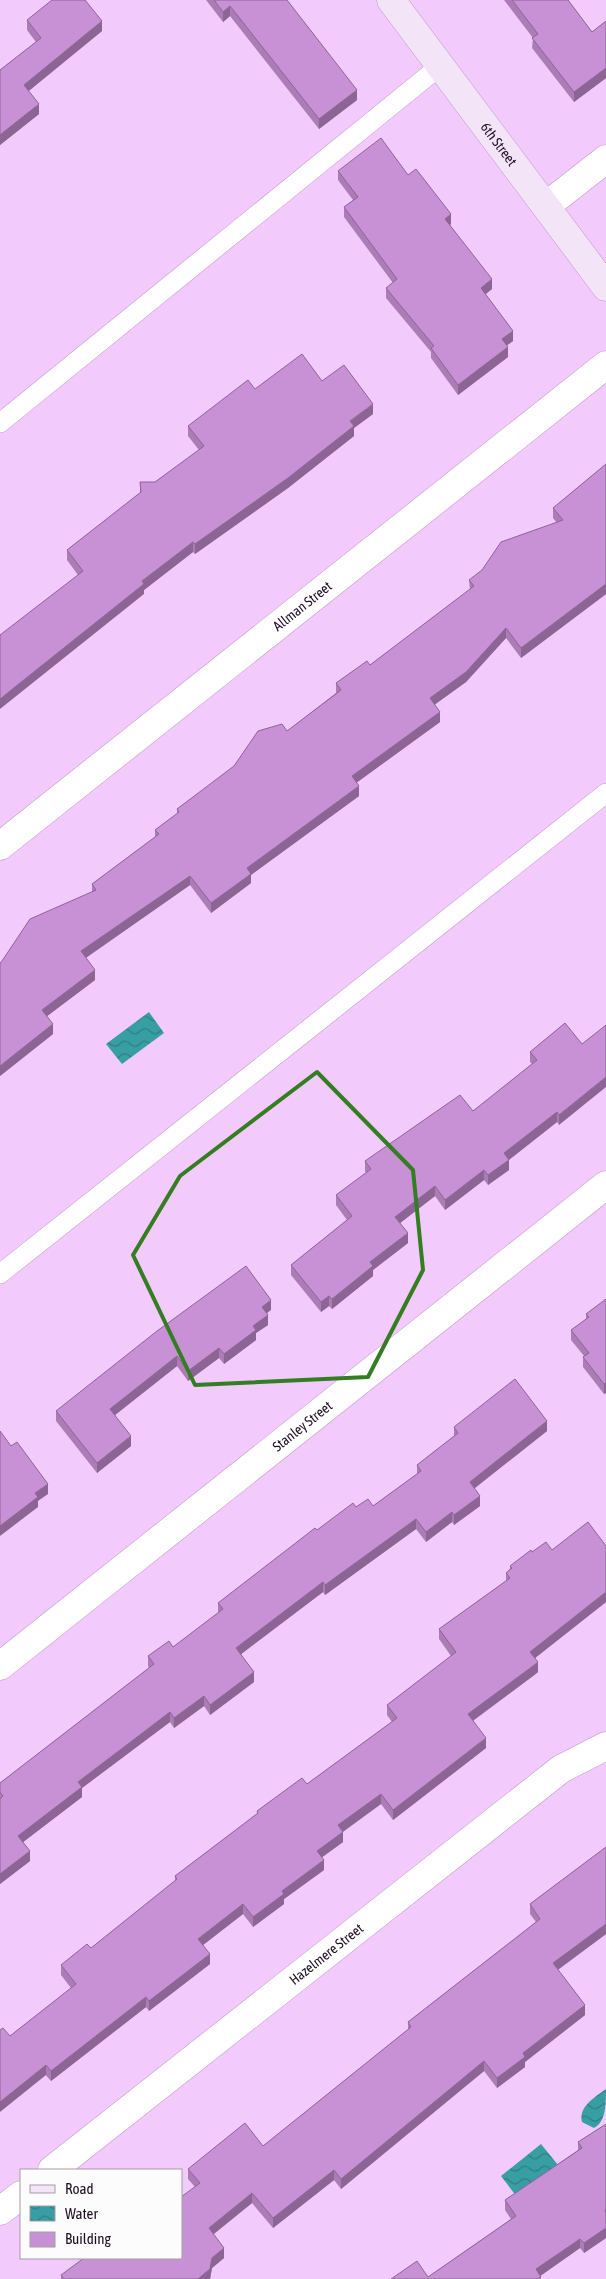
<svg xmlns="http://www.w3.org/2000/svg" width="606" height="2279" viewBox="0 0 606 2279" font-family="'Asap Condensed',sans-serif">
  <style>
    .water { fill: url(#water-waves) }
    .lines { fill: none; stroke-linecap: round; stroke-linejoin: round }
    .lane-casing { stroke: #c395ce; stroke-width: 20 }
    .street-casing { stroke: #c395ce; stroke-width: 29 }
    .secondary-casing { stroke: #c395ce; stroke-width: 29 }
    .lane { stroke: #fff; stroke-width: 19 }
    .street { stroke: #fff; stroke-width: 28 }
    .secondary { stroke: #f4e4f7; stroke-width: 28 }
    .wall { fill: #ac7cb7 }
    .shaded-wall { fill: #8c6595 }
    .building { fill: #c890d5; stroke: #8c6595 }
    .marked { fill: none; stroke: #357d22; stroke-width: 4; stroke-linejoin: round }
    .labels { text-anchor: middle; stroke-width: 5; stroke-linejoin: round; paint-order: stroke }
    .street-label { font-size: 14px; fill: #1d0c21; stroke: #fcfcfc }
  </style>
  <defs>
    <pattern id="water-waves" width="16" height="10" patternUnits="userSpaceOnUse" patternTransform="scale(1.25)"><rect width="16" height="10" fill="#379ea3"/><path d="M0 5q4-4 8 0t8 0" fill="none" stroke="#2e7f84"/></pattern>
  </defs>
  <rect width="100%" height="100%" fill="#f2cbfc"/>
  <path class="water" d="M149 1012 164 1033 122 1064 106 1044Z
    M606 2089C606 2104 606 2122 594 2128L582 2122C578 2107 595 2097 606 2089Z
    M541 2144 558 2165 517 2197 501 2176Z"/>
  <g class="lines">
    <g class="lane-casing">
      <path id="lane" d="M0 423 440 66
        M0 1274 606 793"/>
    </g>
    <g class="street-casing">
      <g id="street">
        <path d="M546 206 606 159"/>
        <path id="s1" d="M0 846 606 365"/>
        <path id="s2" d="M0 1666 606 1185"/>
        <path id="s3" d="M52 2170 561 1769 606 1746"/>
        <path d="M0 2211 21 2195"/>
      </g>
    </g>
    <g class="secondary-casing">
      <g id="secondary">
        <path id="s4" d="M391 0 606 287"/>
      </g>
    </g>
    <use href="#lane" class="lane"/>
    <use href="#street" class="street"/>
    <use href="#secondary" class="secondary"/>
  </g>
  <path class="wall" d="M206 0H287L357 100 319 129 230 16 223 22Z
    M504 0H568L592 32 606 21V78L574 102 532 48 533 38Z
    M27 20 102 31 28 91 39 114 0 145V70L36 42 27 30Z
    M338 171 408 175 451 224 450 225 492 289 485 294 513 341 507 345 508 357 458 395 431 358V352L386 298V288L393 283 344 217V207L353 200 338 180Z
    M322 381 373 414 354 428V436L288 488 195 554 193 552 144 590V594L78 575 67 560V550L140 493V482H155L199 450 188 436V426L255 389Z
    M606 464V594L521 658 506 638 466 682 434 705 440 722 356 783 359 796 251 875V883L211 913 190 885 86 958 95 980 47 1016 53 1034 0 1076 92 892V884L155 837V830L177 814V809L287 731 336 693V683L370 665 470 590 469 580 557 523 553 518V508Z
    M565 1023 559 1125 557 1122 509 1160V1170L488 1185 484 1180 445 1210 435 1196 400 1223 408 1243 373 1270V1276L332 1309 329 1306 321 1312 291 1275V1265L347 1220 336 1205V1195L366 1173 365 1171V1161L473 1111 532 1064 530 1062V1052Z
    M606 1299V1393L604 1394 583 1367V1357L584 1356 571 1340V1330L586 1319V1314Z
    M271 1310 266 1313 268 1325 256 1333V1340L224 1364 219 1358 188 1381 177 1366 115 1415 131 1446 97 1473 56 1421V1411Z
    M454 1427 547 1431 474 1488 480 1506 454 1525 452 1522 426 1542 416 1529 325 1595 323 1592 241 1654 254 1682 210 1715 204 1706 174 1728 170 1722 82 1788V1797L23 1842 30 1861 0 1884V1783L149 1668 148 1666V1656L173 1647 218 1613V1603L317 1530 356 1507 373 1506 417 1474V1465L454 1436Z
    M606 1546V1602L535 1658 538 1672 533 1676 473 1721 486 1748 393 1820 381 1804 343 1832V1842L322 1857 324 1870 284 1899V1904L253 1927 243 1914 203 1945 210 1964 149 2011 146 2007 51 2081 10 2036 71 1988 61 1975V1965L91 1948 175 1881V1876L257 1814V1811L307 1784 392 1722 387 1715V1705L451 1656 439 1639V1629L506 1581V1573L510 1569V1566L532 1552 552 1550Z
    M606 1847V1934L558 1970 585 2015 525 2062V2067L497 2088 484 2071 341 2189 334 2180 273 2228 252 2203 213 2234 224 2258 212 2268 210 2279H61V2275L181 2258 195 2187 188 2179V2169L263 2146 408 2030V2022L536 1922 530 1914V1904Z
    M606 2124V2238L584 2253 580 2248 540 2276 541 2279 428 2277 511 2219 505 2210V2200L578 2150V2142Z"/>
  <path class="shaded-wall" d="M230 6V16L223 22V12Z
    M102 21V31L24 95V85Z
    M606 68V78L574 102V92Z
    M357 90V100L319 129V119Z
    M39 104V114L0 145V135Z
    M451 214V224L445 229V219Z
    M492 279V289L481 298V288Z
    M513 331V341L502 349V339Z
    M508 347V357L458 395V385Z
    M373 404V414L354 428V436L288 488 195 554V544Z
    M193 542V552L144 590V594L0 709V699L142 581Z
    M606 584V594L521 658V648Z
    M506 628V638L466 682 430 708V698Z
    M440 712V722L352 786V776Z
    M359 786V796L251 875V883L211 913V903L247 868Z
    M190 876V885L81 961V951Z
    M95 970V980L42 1020V1010Z
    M53 1024V1034L0 1076V1066Z
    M606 1077V1087L559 1125V1115Z
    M557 1112V1122L506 1162 509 1160V1170L488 1185V1175L504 1153Z
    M484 1170V1180L445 1210V1200Z
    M435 1186V1196L395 1227V1217Z
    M408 1233V1243L373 1270V1276L332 1309V1299L370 1262Z
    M329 1296V1306L321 1312V1302Z
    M271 1300V1310L262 1317V1307Z
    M268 1315V1325L256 1333V1340L224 1364V1354L253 1326Z
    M219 1348V1358L188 1381V1371Z
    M177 1356V1366L110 1419V1409Z
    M606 1383V1393L604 1394V1384Z
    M547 1421V1431L470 1492V1482Z
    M131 1436V1446L97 1473V1463Z
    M48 1484V1494L38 1501V1507L0 1536V1526L35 1493Z
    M480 1496V1506L454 1525V1515Z
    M452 1512V1522L426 1542V1532Z
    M416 1519V1529L325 1595V1585Z
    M323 1582V1592L236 1658V1648Z
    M606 1592V1602L530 1662V1652Z
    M538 1662V1672L533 1676 468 1724V1714Z
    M254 1672V1682L210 1715V1705Z
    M204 1696V1706L174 1728V1718Z
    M170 1712V1722L82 1788V1797L18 1846V1836L78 1782Z
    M486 1738V1748L393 1820V1810Z
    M381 1794V1804L338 1835V1825Z
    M343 1832V1842L317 1861V1851Z
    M30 1851V1861L0 1884V1874Z
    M324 1860V1870L284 1899V1904L253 1927V1917L282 1891Z
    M243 1904V1914L198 1949V1939Z
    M606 1924V1934L553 1973V1963Z
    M210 1954V1964L149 2011V2001Z
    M146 1997V2007L51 2081V2071Z
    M585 2005V2015L525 2062V2067L497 2088V2078L523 2053Z
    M484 2061V2071L341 2189V2179Z
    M46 2065V2075L0 2112V2102Z
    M334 2170V2180L273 2228V2218Z
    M252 2193V2203L209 2238V2228Z
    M606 2228V2238L584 2253V2243Z
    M580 2239V2248L536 2279V2269Z
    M224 2248V2258L212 2268 210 2279H198L212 2258Z"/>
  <path class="building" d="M52 0H85L102 21 24 85 39 104 0 135V70L41 38 27 20Z
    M214 0H287L357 90 319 119 230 6 223 12Z
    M512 0H568L592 32 606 21V68L574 92 532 38 538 34Z
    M381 138 408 175 416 169 451 214 445 219 492 279 481 288 513 331 502 339 508 347 458 385 431 348 434 346 386 288 397 279 344 207 358 197 338 171Z
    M302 354 322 381 344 365 373 404 350 421 354 426 288 478 195 544 193 542 142 581 144 584 0 699V635L83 571 67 550 141 492 140 482H155L204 446 188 426 248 380 255 389Z
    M606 464V584L521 648 506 628 466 672 430 698 440 712 352 776 359 786 247 868 251 874 211 903 190 876 81 951 95 970 42 1010 53 1024 0 1066V963L2 961 30 919 96 890 92 884 159 834 155 830 179 812 177 809 234 766 258 731 282 724 287 731 341 690 336 683 367 661 370 665 474 586 469 580 482 570 501 542 563 520 553 508Z
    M565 1023 582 1044 606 1025V1077L559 1115 557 1112 504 1153 509 1160 488 1175 484 1170 445 1200 435 1186 395 1217 408 1233 370 1262 373 1266 332 1299 329 1296 321 1302 291 1265 352 1216 336 1195 371 1169 365 1161 460 1095 473 1111 537 1060 530 1052Z
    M246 1266 271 1300 262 1307 268 1315 253 1326 256 1330 224 1354 219 1348 188 1371 177 1356 110 1409 131 1436 97 1463 56 1411 157 1331Z
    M606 1299V1383L604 1384 583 1357 589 1353 571 1330 589 1317 586 1314Z
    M515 1379 547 1421 470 1482 480 1496 454 1515 452 1512 426 1532 416 1519 325 1585 323 1582 236 1648 254 1672 210 1705 204 1696 174 1718 170 1712 78 1782 82 1787 18 1836 30 1851 0 1874V1799L3 1796 0 1792V1783L154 1664 148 1656 169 1641 173 1647 223 1609 218 1603 315 1528 317 1530 353 1503 356 1507 368 1499 373 1506 421 1471 417 1465 458 1433 454 1427Z
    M0 1431 11 1446 17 1442 48 1484 35 1493 38 1497 0 1526Z
    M588 1522 606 1546V1592L530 1652 538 1662 533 1666 468 1714 486 1738 393 1810 381 1794 338 1825 343 1832 317 1851 324 1860 282 1891 284 1894 253 1917 243 1904 198 1939 210 1954 149 2001 146 1997 51 2071 46 2065 0 2102V2030L3 2028 10 2036 76 1984 61 1965 87 1944 91 1948 177 1879 175 1876 258 1813 257 1811 302 1778 307 1784 397 1718 387 1705 456 1652 439 1629 510 1578 506 1573 512 1568 510 1566 531 1550 532 1552 546 1542 552 1550Z
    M606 1847V1924L553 1963 585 2005 523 2053 525 2057 497 2078 484 2061 341 2179 334 2170 273 2218 252 2193 209 2228 224 2248 212 2258 210 2269 198 2279H64L61 2275 84 2258H181V2197L200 2183 188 2169 245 2123 263 2146 411 2027 408 2022 540 1919 530 1904Z
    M606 2124V2210H605L606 2213V2228L584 2243 580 2239 536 2269 541 2277 537 2279H391L417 2261 428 2277 516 2216 505 2200 582 2148 578 2142Z"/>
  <path class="marked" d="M317 1072 413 1170 423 1270 368 1377 195 1385 133 1255 180 1176Z"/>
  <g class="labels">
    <g class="street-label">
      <text dy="5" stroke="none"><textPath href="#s4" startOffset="180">6th Street</textPath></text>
      <text dy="5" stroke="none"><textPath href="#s1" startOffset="386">Allman Street</textPath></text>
      <text dy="5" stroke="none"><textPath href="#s2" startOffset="386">Stanley Street</textPath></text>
      <text dy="5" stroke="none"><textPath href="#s3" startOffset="349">Hazelmere Street</textPath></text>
    </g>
  </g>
  <rect x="20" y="2169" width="162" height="90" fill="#fcfcfc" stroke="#a39ca4"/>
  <rect x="30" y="2185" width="25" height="8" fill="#f4e4f7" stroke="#a39ca4"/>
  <text x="65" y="2194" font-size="15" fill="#1d0c21">Road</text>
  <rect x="30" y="2206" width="25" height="15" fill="url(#water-waves)" stroke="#a39ca4"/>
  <text x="65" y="2219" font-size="15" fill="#1d0c21">Water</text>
  <rect x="30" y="2232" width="25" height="15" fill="#c890d5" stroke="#a39ca4"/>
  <text x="65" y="2244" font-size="15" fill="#1d0c21">Building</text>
</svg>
